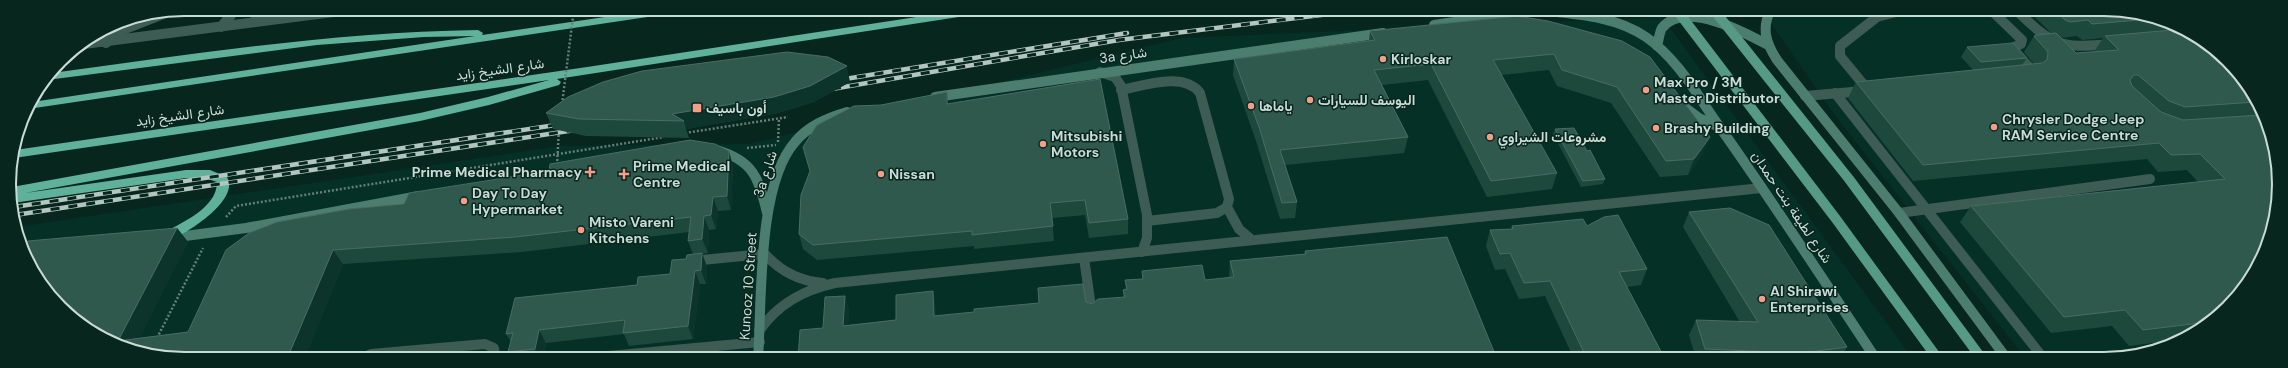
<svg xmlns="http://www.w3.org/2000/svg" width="2288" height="368" viewBox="0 0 2288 368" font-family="'DM Sans',Vazirmatn,sans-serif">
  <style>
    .built { fill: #053026 }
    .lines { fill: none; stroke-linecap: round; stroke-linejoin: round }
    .path { stroke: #677f78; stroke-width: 2.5; stroke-dasharray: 2 2; stroke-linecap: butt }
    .lane { stroke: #3d5c53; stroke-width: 10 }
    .street { stroke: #3d5c53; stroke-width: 10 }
    .secondary { stroke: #4c7e6f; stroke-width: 10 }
    .highway { fill: #5fb199; fill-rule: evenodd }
    .rail-casing { stroke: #b2c5be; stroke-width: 4.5 }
    .rail { stroke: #07261e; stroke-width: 3; stroke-dasharray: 9; stroke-linecap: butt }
    .path-bridge { stroke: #677f78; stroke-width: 2.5; stroke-dasharray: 2 2; stroke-linecap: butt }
    .primary-bridge { stroke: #569985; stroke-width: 10 }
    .wall { fill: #1d493d; fill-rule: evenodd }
    .shaded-wall { fill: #0c342a }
    .building { fill: #30594e; stroke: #486d63 }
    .poi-dot { fill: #f49e88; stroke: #07261e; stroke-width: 1.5 }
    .labels { text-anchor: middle; stroke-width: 3; stroke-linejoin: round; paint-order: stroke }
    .street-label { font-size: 14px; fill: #cadbd5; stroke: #07261e }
    .poi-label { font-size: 14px; font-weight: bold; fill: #cadbd5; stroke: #07261e; text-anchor: start }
    .rim { fill: none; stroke: #cadbd5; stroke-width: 2 }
  </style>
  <rect width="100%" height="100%" fill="#07261e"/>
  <path class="built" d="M1782 9H2116L2182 27 2228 308 2181 341 2116 359H2026L1833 113 1768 19Z
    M1662 17 1913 359H172L53 300 18 240 17 227 560 146 750 144 1181 38Z"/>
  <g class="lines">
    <path class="path" d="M200 13 215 9
      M685 133 788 117
      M778 142 779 119
      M747 148 776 145
      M557 165 559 128
      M226 217 236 206 664 137
      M157 338 203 248"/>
    <path class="lane" d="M1990 9 2022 40 2021 44 2014 47 2013 50 2031 69 2032 72 2029 74
      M2015 9C2052 45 2059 49 2111 44
      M106 43 125 29 168 12
      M1100 72 1115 77 1121 86 1147 215V238L1142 252
      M1121 90C1143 86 1184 71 1200 93L1229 199 1227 207 1217 213 1147 221
      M1868 90 1840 56V46L1877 17 1896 12 1928 9
      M1835 93 2044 359
      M1805 96 1864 91
      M1227 207 1239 229 1252 240
      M1899 213 2150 179
      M1084 258 1092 314
      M691 261 765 254C781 272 799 281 823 283
      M759 331C778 304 803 290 835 283L1762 188
      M361 359 371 354 485 344 494 348 495 359
      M576 359 760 342"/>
    <path class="street" d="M255 22 259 9
      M221 27 236 9
      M84 44 357 9"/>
    <path class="secondary" d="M1771 9C1761 28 1766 43 1777 60L1899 213 2007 359
      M1536 10C1573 14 1614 15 1646 37 1678 59 1697 95 1719 126 1773 202 1824 281 1876 359
      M1434 25 1543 9
      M1657 46C1659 40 1659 33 1662 28 1685 0 1744 32 1768 45
      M935 97 1383 33
      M1683 106 1699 118 1719 127
      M716 150C753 160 759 178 767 213
      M170 238 246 228 419 196
      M758 359C762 302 757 185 795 142 808 126 827 118 847 112"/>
    <path class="highway" d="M659 9H686L681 12 28 109 32 102 475 36 424 37 317 45 47 80 52 73C194 54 334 32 478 30L483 33 482 35Z
      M969 9H996L991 12 557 79 561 82 559 85 489 105 420 121 25 193 186 170H210L227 177C241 201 182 237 164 243L160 241 158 238 160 235C180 223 217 209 217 182L205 178H186L13 203 12 187 420 113 488 97 549 80 14 158 15 150 587 67Z"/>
    <g class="rail-casing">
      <path id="rail" d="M839 80 1127 33
        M832 89 1119 40 1370 9
        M14 207 562 124
        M15 215 575 130"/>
    </g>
    <use href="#rail" class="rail"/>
    <path class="path-bridge" d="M562 104 574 9"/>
    <path class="primary-bridge" d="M1676 9 1836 219 1938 359
      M1714 10 1849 179 1982 359"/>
  </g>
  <path class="wall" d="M2027 9H2116L2182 27 2236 69 2270 128 2228 308 2184 339 2129 346 2112 326 2051 333 1960 222 1971 206 2198 182 2187 170 2158 172 2147 159 1913 181 1848 98 1856 82 1973 70 1961 57 1967 47 2027 58 2022 65 2034 64 2024 52 2034 36 2052 34ZM2077 36 2082 40 2103 38 2094 52 2076 53 2060 38Z
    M1548 21 1703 153 1688 175 1660 177 1611 103 1557 86 1549 70 1501 75 1557 173 1552 189 1487 197 1428 80 1382 85 1408 137 1404 153 1285 165 1297 202 1295 218 1280 219 1257 144 1233 75 1234 59 1369 41 1370 31Z
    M850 82 814 102 778 113 686 129 689 138 586 136 553 129 546 113Z
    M947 92 948 104 1128 219V234L1089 238 1085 215 1052 218 1054 241 974 249V246L817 260 803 249 799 234 810 172 803 147 881 105Z
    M1555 129 1587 151 1605 179 1603 184 1581 187 1553 134Z
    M733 166 731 210 718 211 716 229 709 230 708 253 702 254 707 267 706 284H700L693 339 629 346 624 334 546 343 543 359H512L508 352 511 342 506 334 637 285 670 274 686 259 693 254 688 241 689 232 522 252 343 264 304 359H172L107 341 177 228 188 242 139 338 188 332 404 204Z
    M1689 212 1847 347 1840 359H1696L1689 335 1696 320 1740 322 1683 227Z
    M1512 226H1587L1647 269 1641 285 1627 287 1665 359H1574L1545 296 1519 299 1505 269 1495 270 1486 246 1490 230 1511 229Z
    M1305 251 1497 359 823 328 845 296 849 312 848 325 896 320 936 307V316L1086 302 1092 304 1123 297V290H1126L1125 280 1142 279V271L1205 280 1229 278 1230 261 1304 254Z"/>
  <path class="shaded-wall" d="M847 66 850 82 814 102 778 113 686 129 684 121 672 114Z
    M1710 137 1703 153 1688 175 1694 159Z
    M729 151 733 166 731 210 727 196Z
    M713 197 718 211 716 229 711 215Z
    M704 216 709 230 708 253 702 239Z
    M177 228 188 242 134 348 118 341Z
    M333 250 343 264 304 359H287Z
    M702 253 707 267 706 284 701 270Z
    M695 271 700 284 693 339 688 326Z
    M933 291 936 307 937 332 934 316Z
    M845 296 849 312 847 342 843 326Z
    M539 330 546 343 543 359H540L535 349Z"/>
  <path class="building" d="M2053 9H2116L2150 19 2092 24 2088 20 2070 22 2065 20Z
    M1517 16 1548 21 1622 41 1650 57 1710 137 1694 159 1666 161 1617 87 1562 70 1554 54 1493 60 1557 173 1491 181 1431 64 1374 70 1408 137 1280 150 1297 202 1282 203 1259 127 1234 59 1375 40 1370 31Z
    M2183 29 2236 69 2255 102 2185 107 2169 101 2138 75H2134L2130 80 2132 86 2161 112 2183 120 2262 115 2270 128 2279 196 2261 261 2228 308 2208 322 2143 330 2125 310 2064 317 1971 206 2225 179 2200 154 2171 155 2159 143 1923 165 1856 82 2042 63 2047 60 2048 52 2034 36 2036 35 2056 33 2076 53 2119 50 2105 36Z
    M2013 43 2027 58 1981 62 1967 47Z
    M787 52 828 57 847 66 810 86 774 97 672 114 684 121 579 119 546 113 568 97 603 82 642 71Z
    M1100 79 1128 219 1089 223 1085 200 1050 203 1053 226 972 235V231L813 245 799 234 801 195 810 171 803 147 817 125 854 106 881 105 947 92V104Z
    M1574 128 1587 151 1590 150 1605 179 1583 181 1555 129Z
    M690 140 715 144 729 151 727 196 713 197 711 215 704 216 702 239 688 241 691 217 515 237 333 250 287 359H172L107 341 53 300 23 248 28 241 177 228 118 341 188 332 226 250 249 233 277 222 349 209 404 204 409 193 549 171 550 164Z
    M1730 208 1769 225 1847 347 1779 356 1776 352 1705 349 1696 320 1758 322 1689 212Z
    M1618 215 1647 269 1619 272 1665 359H1587L1550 281 1524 283 1510 253 1500 254 1490 230 1513 229 1512 226 1583 219 1587 226 1604 217Z
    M1447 237 1497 359H798L800 330 823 328 825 297 845 296 843 326 896 320V295L933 291 934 316 974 312V309L1039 303 1038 288 1083 284 1086 302 1092 304 1098 299 1125 297 1123 290 1127 289 1125 280 1143 279 1142 271 1202 265 1205 280 1234 277 1230 261 1306 254 1305 251Z
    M702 253 701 270 695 271 688 326 623 333 625 320 539 330 535 349 508 352 513 333 506 334 515 298 637 285 638 277 670 274 672 260 686 259 687 255Z"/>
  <g class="poi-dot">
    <circle cx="1383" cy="59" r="4"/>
    <circle cx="1646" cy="90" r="4"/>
    <circle cx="1310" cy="100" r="4"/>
    <circle cx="1251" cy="106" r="4"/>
    <rect x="692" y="103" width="10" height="10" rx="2"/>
    <circle cx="1994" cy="127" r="4"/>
    <circle cx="1656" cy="128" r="4"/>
    <circle cx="1490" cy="137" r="4"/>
    <circle cx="1043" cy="144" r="4"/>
    <path d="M588 166h4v4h4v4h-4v4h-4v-4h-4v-4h4z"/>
    <path d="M622 168h4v4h4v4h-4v4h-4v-4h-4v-4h4z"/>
    <circle cx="881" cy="174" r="4"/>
    <circle cx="464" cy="201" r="4"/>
    <circle cx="581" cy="230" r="4"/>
    <circle cx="1762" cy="299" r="4"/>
  </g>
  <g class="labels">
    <g class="street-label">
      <text transform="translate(1123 55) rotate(-8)" y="5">3a شارع</text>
      <text transform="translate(500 69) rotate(-8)" y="5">شارع الشيخ زايد</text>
      <text transform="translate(180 115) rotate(-8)" y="5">شارع الشيخ زايد</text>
      <text transform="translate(765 174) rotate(-72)" y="5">3a شارع</text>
      <text transform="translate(1792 207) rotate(56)" y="5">شارع لطيفة بنت حمدان</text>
      <text transform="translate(748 286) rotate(-86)" y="5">Kunooz 10 Street</text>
    </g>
    <g class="poi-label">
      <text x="1391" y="64">Kirloskar</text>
      <text x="1654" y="87">Max Pro / 3M<tspan x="1654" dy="16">Master Distributor</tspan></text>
      <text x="1318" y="105">اليوسف للسيارات</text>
      <text x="1259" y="111">ياماها</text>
      <text x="706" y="113">أون باسيف</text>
      <text x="2002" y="124">Chrysler Dodge Jeep<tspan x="2002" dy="16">RAM Service Centre</tspan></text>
      <text x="1664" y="133">Brashy Building</text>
      <text x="1051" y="141">Mitsubishi<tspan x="1051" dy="16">Motors</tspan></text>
      <text x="1498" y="142">مشروعات الشيراوي</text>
      <text x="633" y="171">Prime Medical<tspan x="633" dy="16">Centre</tspan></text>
      <text x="582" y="177" text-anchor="end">Prime Medical Pharmacy</text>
      <text x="889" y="179">Nissan</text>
      <text x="472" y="198">Day To Day<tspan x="472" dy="16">Hypermarket</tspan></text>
      <text x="589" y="227">Misto Vareni<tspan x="589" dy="16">Kitchens</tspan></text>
      <text x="1770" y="296">Al Shirawi<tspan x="1770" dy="16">Enterprises</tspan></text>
    </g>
  </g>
  <path d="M0 0H2288V368H0ZM184 16H2104A168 168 0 0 1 2272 184V184A168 168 0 0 1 2104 352H184A168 168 0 0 1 16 184V184A168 168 0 0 1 184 16Z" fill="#07261e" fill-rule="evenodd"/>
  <path class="rim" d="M184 16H2104A168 168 0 0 1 2272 184V184A168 168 0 0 1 2104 352H184A168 168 0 0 1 16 184V184A168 168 0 0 1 184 16Z"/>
</svg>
